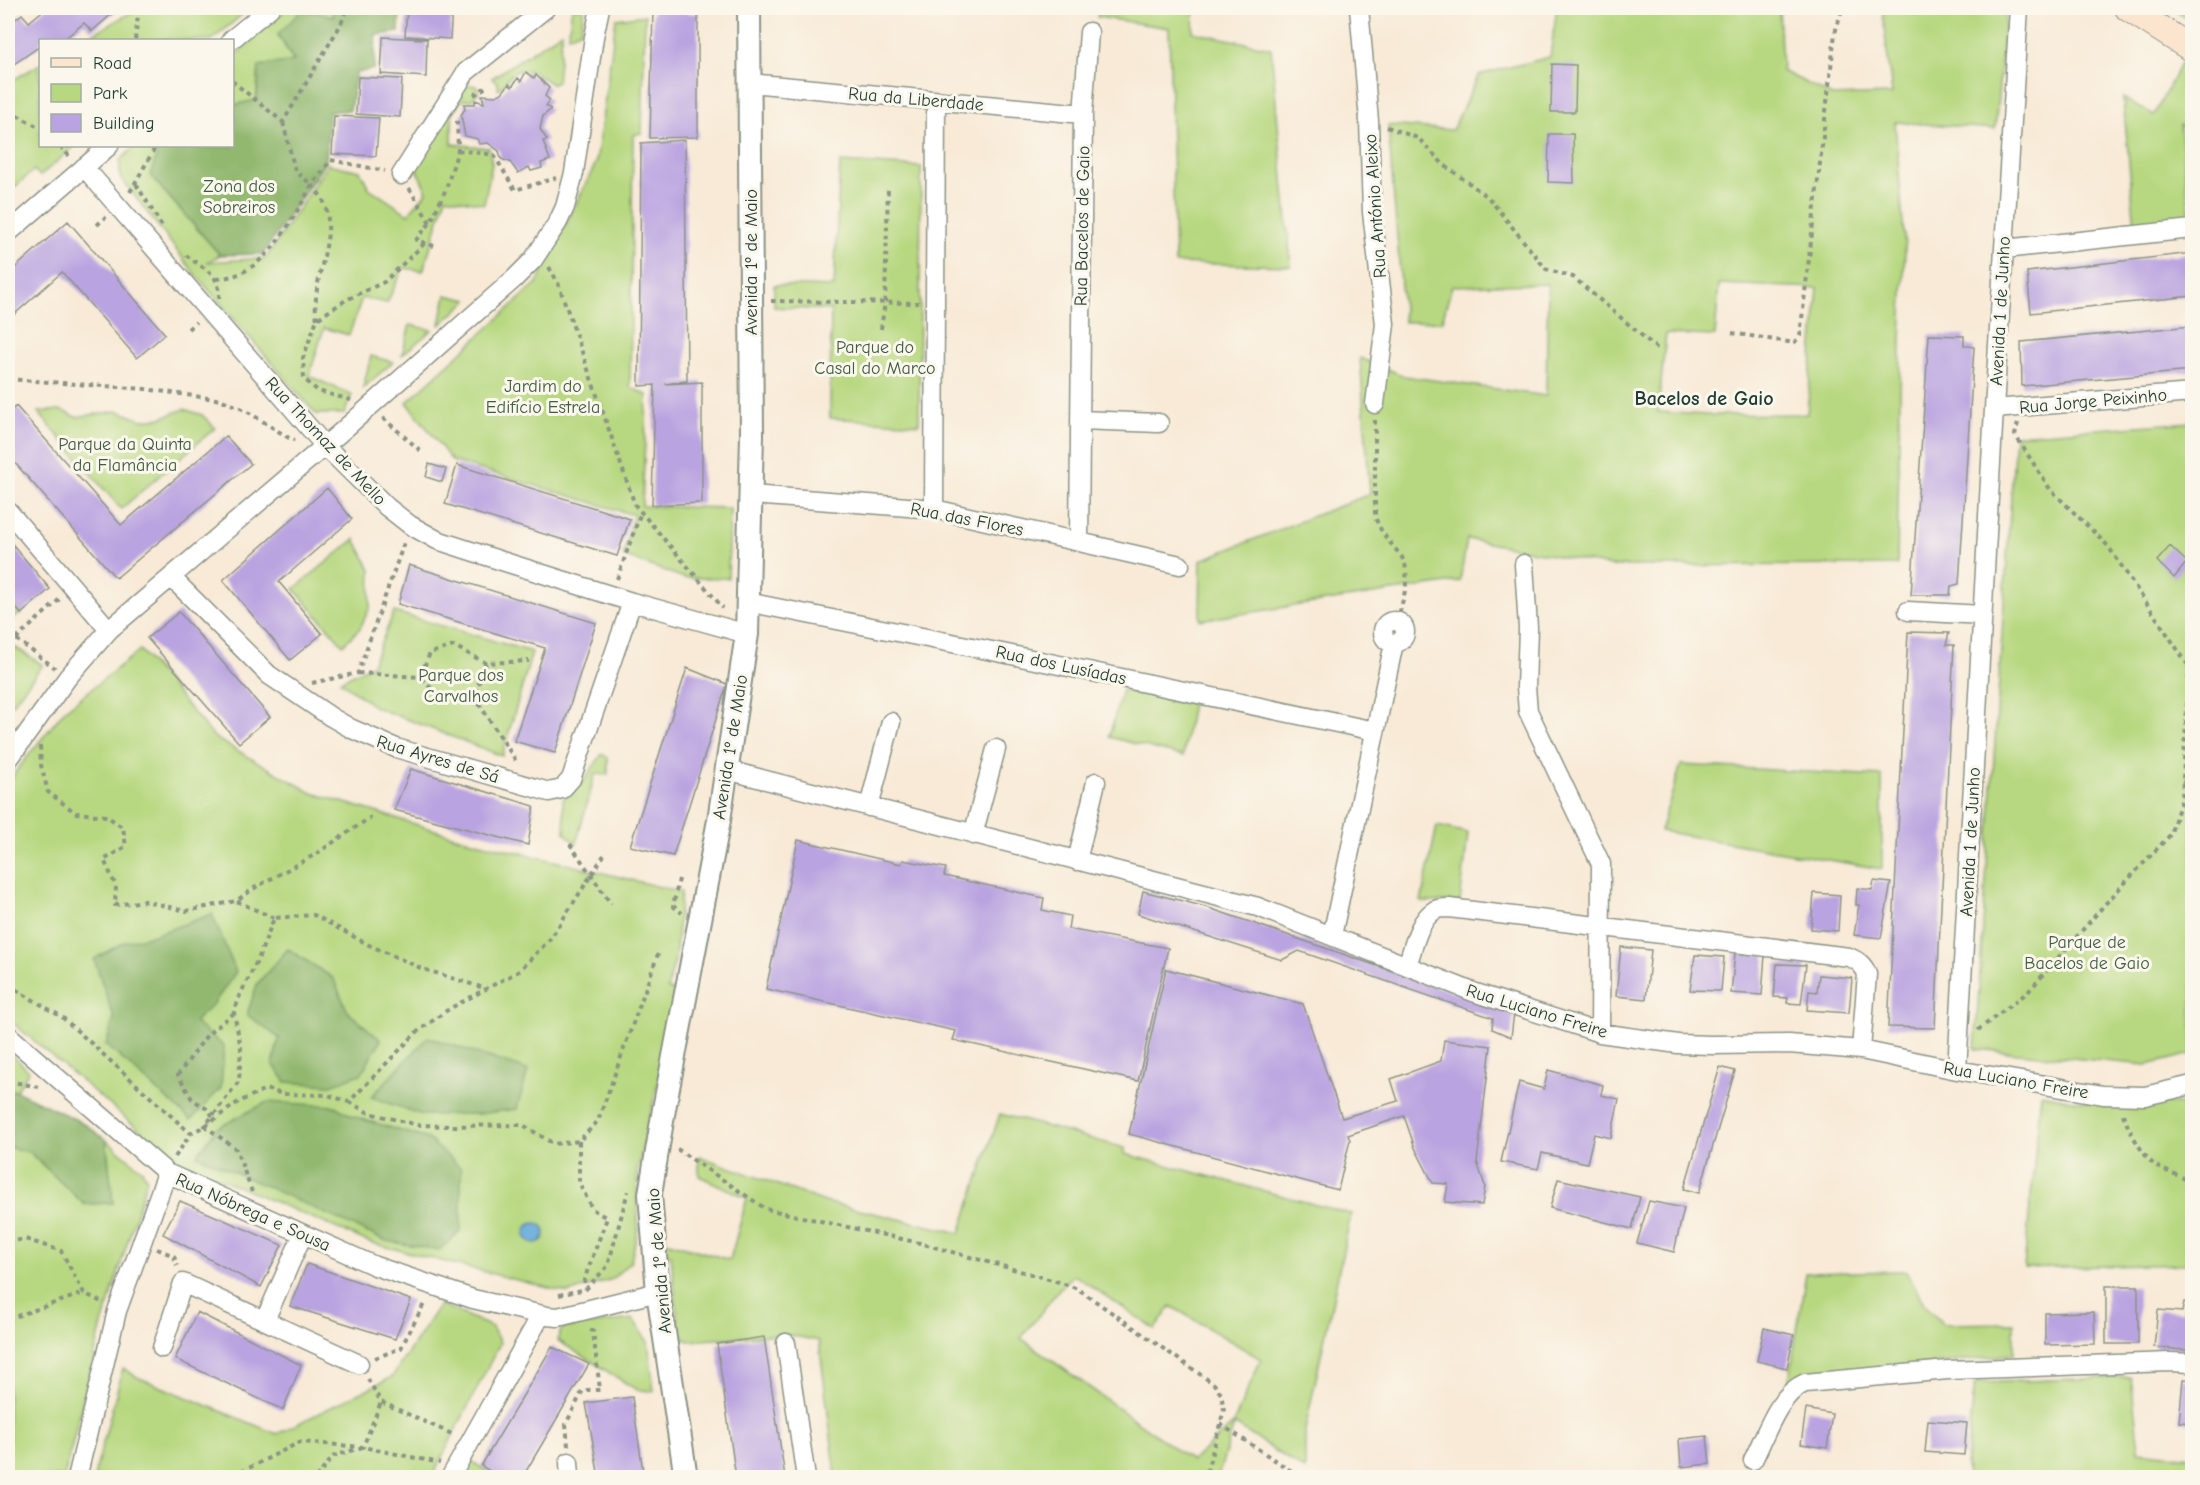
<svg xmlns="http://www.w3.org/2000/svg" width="2200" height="1485" viewBox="0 0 2200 1485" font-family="'Comic Neue',sans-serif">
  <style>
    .green { fill: #b7d880; stroke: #6b8a5a; stroke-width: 1.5; fill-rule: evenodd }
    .forest { fill: #91b86e; stroke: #587a51; stroke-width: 1.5 }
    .water { fill: #66aadb; stroke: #427488; stroke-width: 1.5 }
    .building { fill: #b9a3e0 }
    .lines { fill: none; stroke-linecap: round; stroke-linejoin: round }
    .minor-casing { stroke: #8c9486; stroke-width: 21 }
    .tertiary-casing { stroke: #8c9486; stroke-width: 26 }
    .secondary-casing { stroke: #8c9486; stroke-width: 28 }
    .path { stroke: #8c9486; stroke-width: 4; stroke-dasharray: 4.5 4.5; stroke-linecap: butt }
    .minor { stroke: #fff; stroke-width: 18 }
    .tertiary { stroke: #fff; stroke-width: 22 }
    .secondary { stroke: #fce5cf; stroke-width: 26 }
    .labels { text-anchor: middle; stroke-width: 6; stroke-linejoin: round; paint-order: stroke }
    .street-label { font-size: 18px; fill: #1f3d34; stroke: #fbf7ec }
    .park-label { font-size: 18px; fill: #3d5c43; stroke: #fbf7ec }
    .neighbourhood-label { font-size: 20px; font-weight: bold; fill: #1f3d34; stroke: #fbf7ec }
  </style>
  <rect width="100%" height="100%" fill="#fbf7ec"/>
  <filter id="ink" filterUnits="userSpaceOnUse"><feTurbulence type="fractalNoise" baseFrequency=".0167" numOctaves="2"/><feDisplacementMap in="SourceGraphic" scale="12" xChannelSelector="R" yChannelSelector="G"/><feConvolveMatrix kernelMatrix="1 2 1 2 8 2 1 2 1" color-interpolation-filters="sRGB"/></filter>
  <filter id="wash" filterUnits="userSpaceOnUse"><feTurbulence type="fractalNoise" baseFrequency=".008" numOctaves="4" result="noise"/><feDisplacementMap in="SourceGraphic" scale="24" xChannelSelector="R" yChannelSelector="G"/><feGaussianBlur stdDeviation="1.35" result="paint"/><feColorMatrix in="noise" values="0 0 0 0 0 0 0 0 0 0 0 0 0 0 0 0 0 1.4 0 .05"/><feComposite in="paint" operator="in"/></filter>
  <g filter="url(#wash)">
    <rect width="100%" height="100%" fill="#f8ead7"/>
    <path class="green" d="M154 8H250L212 40H82L132 12Z
      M287 8H331L334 16 278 35 294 62 259 66 256 100 233 105V57Z
      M572 8H584L581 30 568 36Z
      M942 8H1028L1027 12Z
      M1100 8H1194L1193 32 1271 48 1291 266 1175 263 1169 28 1097 17Z
      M1557 8H1779L1782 71 1832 96 1892 94 1882 8H2006L1995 129 1895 122 1905 249 1901 338 1897 565 1610 566 1467 539 1460 581 1200 620 1201 560 1370 494 1360 358 1404 376 1546 396 1548 284 1452 286 1442 321 1404 322 1388 125 1452 130 1479 75 1550 57ZM1719 284 1818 288 1807 414 1706 415 1658 412 1666 334 1715 336Z
      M2171 8H2192V22Z
      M645 15 642 133 633 135 630 387 647 395 642 506 730 508 728 578H684L623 556 634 515 452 461 407 402 537 283 596 163 616 19Z
      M562 32 557 82 552 84C541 77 524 62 511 75 506 80 504 86 498 89V83L492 78Z
      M2181 63 2192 70V133L2180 125 2190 218 2135 227 2123 98 2154 115Z
      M40 64V146H75L40 176 34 170 8 193V83Z
      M463 84 476 86 479 92 471 100H462L452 114V144L489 148 492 164 484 204 446 197 423 271 403 268 387 303 362 298 349 335 324 328 309 376 352 395 344 414H316L195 274 120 177V160L136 146H200L150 175 220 255 207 262 266 258 328 164 360 171 369 188 408 214 427 192 415 166Z
      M840 162 921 167 919 424 830 418 831 310 774 307V285L834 287Z
      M446 295 468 300 440 325Z
      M410 325 432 330 402 355Z
      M371 356 393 362 363 388Z
      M184 409 202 415 215 428 121 509 38 412 60 410 76 417 118 411 142 420 161 418Z
      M2192 422V1054L2147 1065 1975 1049 2015 435Z
      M355 539 371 570 370 607 360 628 343 645 294 589Z
      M8 598 21 614 8 620Z
      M394 612 532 652 502 756 375 707 340 681 372 665Z
      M8 643 43 665 8 709Z
      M140 650 215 738 312 793 468 840 681 892 675 960 667 989 679 993 637 1172 638 1229 631 1261 612 1279 568 1293 371 1243 174 1159 8 1019V785L16 771 64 711Z
      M1122 690 1192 702 1183 756 1109 737Z
      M602 754 608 758V775L595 774 576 844 565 833 563 799 582 784Z
      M1681 765 1882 776V869L1660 831Z
      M1437 826 1468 833 1460 902H1421Z
      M8 1051 29 1071 16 1091 8 1090Z
      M2041 1094 2077 1101 2181 1104 2192 1101V1264L2024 1268Z
      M1000 1114 1125 1148V1154L1351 1214 1305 1430V1470L1234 1424 1218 1477H836L819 1341 784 1334 688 1341 679 1334 671 1255 661 1253 662 1240 730 1260 747 1198 699 1176V1156L825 1202 960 1233ZM1074 1275 1155 1329 1171 1306 1261 1359 1233 1424 1192 1461 1021 1338 1060 1288Z
      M106 1140 142 1170 147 1179 101 1328 64 1477H8V1147L29 1152 84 1204 113 1203Z
      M1906 1271 1926 1307 1943 1324 2014 1323V1354L1789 1382 1806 1273Z
      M440 1304 492 1327 500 1343 432 1477H94L123 1368 137 1377 277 1434 392 1377Z
      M633 1319 648 1342 654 1391 637 1390 557 1340 562 1328Z
      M2131 1377 2139 1451 2192 1457V1477H1967L1966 1463 1975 1383Z
      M468 1459 496 1477 460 1478Z"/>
    <path class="forest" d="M331 8H400L399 32 376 35 374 69 356 73 350 110 329 112 326 161 263 254 220 255 150 175 159 149 232 146 233 105 257 100 259 66 294 61 278 34 302 10 334 16Z
      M212 914 236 972 214 1003 194 1022 224 1046 221 1088 191 1120 106 1045 114 1018 94 959 124 942 154 935Z
      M288 949 333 978 348 1012 381 1040 361 1074 331 1085 286 1082 273 1064 279 1038 247 1015 257 984Z
      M428 1037 528 1070 517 1109 479 1114 422 1115 371 1097Z
      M8 1090 16 1091 83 1123 106 1140 113 1203 84 1204 29 1152 8 1147Z
      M267 1102 335 1106 352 1116 428 1139 461 1168V1231L439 1250 386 1241 197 1155 217 1128Z"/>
    <path class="water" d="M525 1233a10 10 0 1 1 20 0a10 10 0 1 1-20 0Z"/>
    <g id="blocks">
      <path class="building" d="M46 8H119L92 31 84 23 63 40H40V46L8 68V25L22 14 29 22Z
        M407 8H452L450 39 405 36Z
        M653 8 698 14V137L650 138Z
        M383 37 427 39 426 77 381 74Z
        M1552 64 1576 65 1575 112H1551Z
        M526 72 534 78 536 75 549 88 545 96 550 100 546 106 551 109 543 116 540 129 547 140 543 141 550 160 541 163 542 168 531 171 529 167 518 173 510 162 501 159 499 151 488 143 479 144 478 139 465 136 461 115 465 109 464 104H475V100L484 103 482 95 496 96 502 93 509 84 512 87 518 78 521 81Z
        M358 77 402 79 400 117 356 114Z
        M334 116 379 118 376 156 332 154Z
        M1549 134H1573L1574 183 1548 182Z
        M685 140 687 381 665 384 702 382V503L652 505 655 385 639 386 641 143Z
        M68 221 165 334 137 358 62 272 8 320V274Z
        M2192 253V296L2031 313 2027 272Z
        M2192 326V371L2022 386 2021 342Z
        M1929 335 1964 336V345L1974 347 1959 584 1951 586 1950 595H1911Z
        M16 406 121 525 226 436 251 464 116 578 8 455V413Z
        M429 464 446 469 442 482 426 477Z
        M457 465 630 519 617 556 445 504Z
        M327 488 352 519 279 582 322 634 290 660 223 580Z
        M8 539 50 589 21 614 8 598Z
        M2170 546 2187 562 2174 578 2157 561Z
        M409 565 596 623 555 753 514 741 545 648 398 604Z
        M179 612 270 717 239 743 147 638Z
        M1908 632 1949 633 1946 645H1954L1935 1028 1888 1027Z
        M687 668 727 684 673 856 630 846Z
        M411 769 534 806 528 845 394 810Z
        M798 840 901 864 903 860 946 868 944 876 1044 898 1042 910 1070 916 1068 929 1168 948 1138 1081 953 1040 956 1031 766 989Z
        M1874 881 1891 883 1881 938 1854 935 1859 905H1856L1857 888 1872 890Z
        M1143 891 1206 907 1514 1013 1511 1037 1492 1029 1493 1018 1299 951 1282 960 1138 914Z
        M1814 893 1840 895 1838 931 1811 929Z
        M1621 947 1651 950 1646 999 1616 996Z
        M1735 953 1765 955 1762 995 1731 993Z
        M1695 955 1724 957 1721 991 1690 990Z
        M1777 964 1806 965 1801 1004 1787 1003 1788 998 1774 997Z
        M1166 969 1303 1004 1342 1118 1398 1101 1391 1079 1441 1061 1444 1040 1491 1046 1477 1162 1485 1186 1482 1205 1445 1202 1448 1184 1433 1183 1415 1148 1404 1116 1348 1135 1350 1140 1338 1190 1129 1134Z
        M1819 975 1852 978 1849 1013 1807 1010 1809 991 1817 992Z
        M1720 1067 1735 1071 1699 1193 1684 1189Z
        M1548 1070 1603 1085 1601 1095 1619 1099 1611 1138 1594 1134 1587 1163 1542 1153 1538 1169 1501 1162 1519 1082 1544 1089Z
        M1558 1179 1640 1197 1632 1229 1550 1208Z
        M180 1201 282 1245 261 1287 163 1234Z
        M1649 1201 1684 1208 1674 1252 1637 1243Z
        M307 1264 411 1300 395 1339 290 1306Z
        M2106 1286H2138V1344H2106Z
        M2184 1302H2192V1351L2154 1347 2158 1310 2182 1312Z
        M197 1312 301 1365 283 1410 175 1359Z
        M2094 1312 2095 1344 2045 1345V1313Z
        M1764 1328 1794 1335 1787 1368 1757 1361Z
        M764 1337 785 1477 736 1478 717 1344Z
        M552 1347 589 1364 522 1478H503L481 1466Z
        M2183 1379 2192 1380V1423L2179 1422Z
        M632 1397 644 1478H599L586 1403Z
        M1806 1409 1832 1414 1827 1448 1801 1444Z
        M1928 1420 1967 1423 1964 1455 1925 1452Z
        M1707 1436 1710 1464 1681 1467 1679 1439Z
        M1677 1474 1697 1476V1478H1677Z"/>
    </g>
  </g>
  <g filter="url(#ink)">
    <use href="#blocks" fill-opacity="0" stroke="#8c9486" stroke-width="1.5"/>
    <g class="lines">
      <g class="minor-casing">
        <path id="minor" d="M1359 8 1369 121 1372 212 1385 324 1375 404
          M231 40 270 8
          M750 83 1083 114
          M84 167 325 446 387 507 410 525 437 540 505 562 632 602 747 634
          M401 175 466 72 546 8
          M8 233 109 146
          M2004 249 2192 229
          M1994 409 2192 393
          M1080 420 1159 423
          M751 495 934 509 1180 565
          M934 509 936 101
          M8 511 109 630
          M1079 542 1083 114 1089 32
          M1524 564 1528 628 1526 687 1528 711 1601 864 1600 1033
          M171 577 269 675 331 717 352 729 396 748 549 792 562 789 571 779 632 602
          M747 602 1002 653 1375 731
          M1908 611 1983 615
          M1383 632a11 11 0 1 1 22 0a11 11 0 1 1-22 0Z
          M8 760 68 677 109 630 341 432 514 279 533 260 558 222 565 207 574 173 594 37 600 8
          M727 770 1258 907 1473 992 1600 1033 1678 1044 1712 1045 1789 1044 1861 1050 1957 1070 2103 1095 2145 1096 2192 1085
          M869 807 891 722
          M973 835 996 749
          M1077 861 1096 782
          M1332 936 1394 643
          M1407 966C1413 949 1418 920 1435 910 1439 908 1445 908 1449 908L1849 957C1858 961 1863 964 1867 974L1861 1050
          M8 1035 167 1173 375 1266 473 1299 547 1316 558 1317 658 1292
          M1957 1070 1994 409 2019 8
          M265 1320 303 1234
          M786 1343 806 1478
          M162 1348 183 1283 359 1364
          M1753 1460C1766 1435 1778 1394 1805 1383L1948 1370 2170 1362 2192 1363
          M569 1462 570 1478
          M77 1478 117 1311 167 1173
          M450 1478 541 1315"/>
      </g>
      <g class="tertiary-casing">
        <path id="tertiary" d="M686 1478 658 1292 650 1194 664 1109 719 820 747 634 752 435 749 8"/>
      </g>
      <g class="secondary-casing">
        <path id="secondary" d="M2128 8 2192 49"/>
      </g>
      <path class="path" d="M135 40 138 16 136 8
        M232 81 283 122 341 24 347 8
        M474 95 486 87
        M8 115H17L40 128
        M1387 127 1418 138 1444 165 1488 197 1546 269 1573 277 1660 351
        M60 146 70 157
        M458 150 494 155 515 190 556 178
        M136 184 162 226
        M409 188 430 223
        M130 192 156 146
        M97 225 106 217
        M434 246 416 240 430 223 446 189 458 150 457 120
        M186 255C203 269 221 273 219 298
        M549 267 558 283 635 505 723 608
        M217 279C223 278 230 277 236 275 273 261 293 217 312 185L295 171 283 122
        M771 301 919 303
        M317 319C309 280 340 238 323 200 321 195 315 190 312 185L331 160 385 171
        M188 329 196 322
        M881 329 885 302 888 188
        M1732 333 1794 343 1800 336 1835 33 1842 9
        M8 379 145 389 222 400 245 410 289 438 295 440
        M351 400 318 391 304 379 303 358 317 319 346 300 384 282 425 243
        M383 418 422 452
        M1375 420V516C1380 533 1391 543 1401 556 1413 572 1402 604 1397 621
        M2018 423 2015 435 2050 489 2108 546 2188 665
        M617 579 641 512
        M8 636 16 639 55 668
        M16 639 61 598
        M486 663 474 696H439L420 677 430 653 454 646 486 663 529 661
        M358 673 420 677
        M312 683 358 673 405 540
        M474 696 518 764
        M40 746 41 765 48 792 76 813 107 816 123 828 126 846 104 860 116 886 115 905 145 901 186 911 236 901
        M2183 780 2192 791
        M570 844 611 904
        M679 879 673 906 682 913
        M274 918 236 901 256 887 316 854 371 817
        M8 985 62 1017 190 1133
        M1978 1030 2028 992 2107 902 2170 835 2182 798 2189 666 2190 641 2192 636
        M8 1081 39 1087
        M349 1102 369 1113 418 1125 451 1126 523 1125 554 1144 579 1141 598 1121 658 954
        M2123 1114C2127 1127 2144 1158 2155 1165 2168 1174 2181 1174 2192 1184
        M213 1116 207 1109 192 1099 178 1075 207 1035 234 1013
        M579 1141V1182L592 1209 607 1218 584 1280 586 1289
        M677 1149 766 1209 920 1243 1059 1282 1078 1289 1214 1384 1221 1394 1224 1410 1205 1478
        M175 1157 191 1133 205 1126 237 1103 265 1089 283 1094 328 1095 349 1102 417 1032 449 1009 519 971 551 938 604 855
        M252 1192 236 1149 205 1126 239 1081 241 1048 234 1013 240 995 259 957 274 918 314 915 369 945 423 969 487 989
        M8 1242 25 1239 61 1251 84 1293 103 1303
        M157 1249 174 1256 177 1266
        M559 1295 586 1289 608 1266 628 1191
        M8 1319 84 1293
        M375 1358 401 1348 425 1302
        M368 1379 381 1402 454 1435
        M1220 1424 1302 1478
        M568 1446 566 1424 583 1390H600L593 1331 587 1328
        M215 1478 239 1473 300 1442 363 1447 381 1402
        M316 1478 334 1456 363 1447 440 1463"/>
      <use href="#minor" class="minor"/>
      <use href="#tertiary" class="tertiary"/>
      <use href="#secondary" class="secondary"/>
    </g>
  </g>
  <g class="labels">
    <g class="street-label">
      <text transform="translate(916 99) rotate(5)" y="6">Rua da Liberdade</text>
      <text transform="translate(1375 206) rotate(-94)" y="6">Rua António Aleixo</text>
      <text transform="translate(1082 226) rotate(-89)" y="6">Rua Bacelos de Gaio</text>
      <text transform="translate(751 262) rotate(-90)" y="6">Avenida 1º de Maio</text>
      <text transform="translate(2000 311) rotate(-87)" y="6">Avenida 1 de Junho</text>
      <text transform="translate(2093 401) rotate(-5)" y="6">Rua Jorge Peixinho</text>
      <text transform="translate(326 441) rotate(47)" y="6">Rua Thomaz de Mello</text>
      <text transform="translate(967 519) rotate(11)" y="6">Rua das Flores</text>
      <text transform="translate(1061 665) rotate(12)" y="6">Rua dos Lusíadas</text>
      <text transform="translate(730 747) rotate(-81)" y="6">Avenida 1º de Maio</text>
      <text transform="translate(438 759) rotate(17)" y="6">Rua Ayres de Sá</text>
      <text transform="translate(1970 842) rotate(-87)" y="6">Avenida 1 de Junho</text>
      <text transform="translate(1537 1011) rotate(17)" y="6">Rua Luciano Freire</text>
      <text transform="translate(2016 1080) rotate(10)" y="6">Rua Luciano Freire</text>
      <text transform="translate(253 1212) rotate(24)" y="6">Rua Nóbrega e Sousa</text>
      <text transform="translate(659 1261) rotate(-95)" y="6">Avenida 1º de Maio</text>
    </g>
    <g class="park-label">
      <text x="239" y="192">Zona dos<tspan x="239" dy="21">Sobreiros</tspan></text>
      <text x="875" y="353">Parque do<tspan x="875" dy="21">Casal do Marco</tspan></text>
      <text x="543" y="392">Jardim do<tspan x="543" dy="21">Edifício Estrela</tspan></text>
      <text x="125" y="450">Parque da Quinta<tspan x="125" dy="21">da Flamância</tspan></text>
      <text x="461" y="681">Parque dos<tspan x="461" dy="21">Carvalhos</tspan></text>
      <text x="2087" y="948">Parque de<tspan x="2087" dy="21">Bacelos de Gaio</tspan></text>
    </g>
    <g class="neighbourhood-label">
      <text x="1704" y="405">Bacelos de Gaio</text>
    </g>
  </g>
  <rect width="2200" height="1485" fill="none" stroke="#fbf7ec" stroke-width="30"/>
  <rect x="39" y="39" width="195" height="108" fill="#fbf7ec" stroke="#a3ada2" stroke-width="1.5"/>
  <rect x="51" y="58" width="30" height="9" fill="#fce5cf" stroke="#a3ada2" stroke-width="1.5"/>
  <text x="93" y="69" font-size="18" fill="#1f3d34">Road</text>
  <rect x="51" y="84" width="30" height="18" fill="#b7d880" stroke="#a3ada2" stroke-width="1.5"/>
  <text x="93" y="99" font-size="18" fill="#1f3d34">Park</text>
  <rect x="51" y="114" width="30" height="18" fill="#b9a3e0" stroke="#a3ada2" stroke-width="1.5"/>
  <text x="93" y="129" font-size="18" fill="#1f3d34">Building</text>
</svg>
